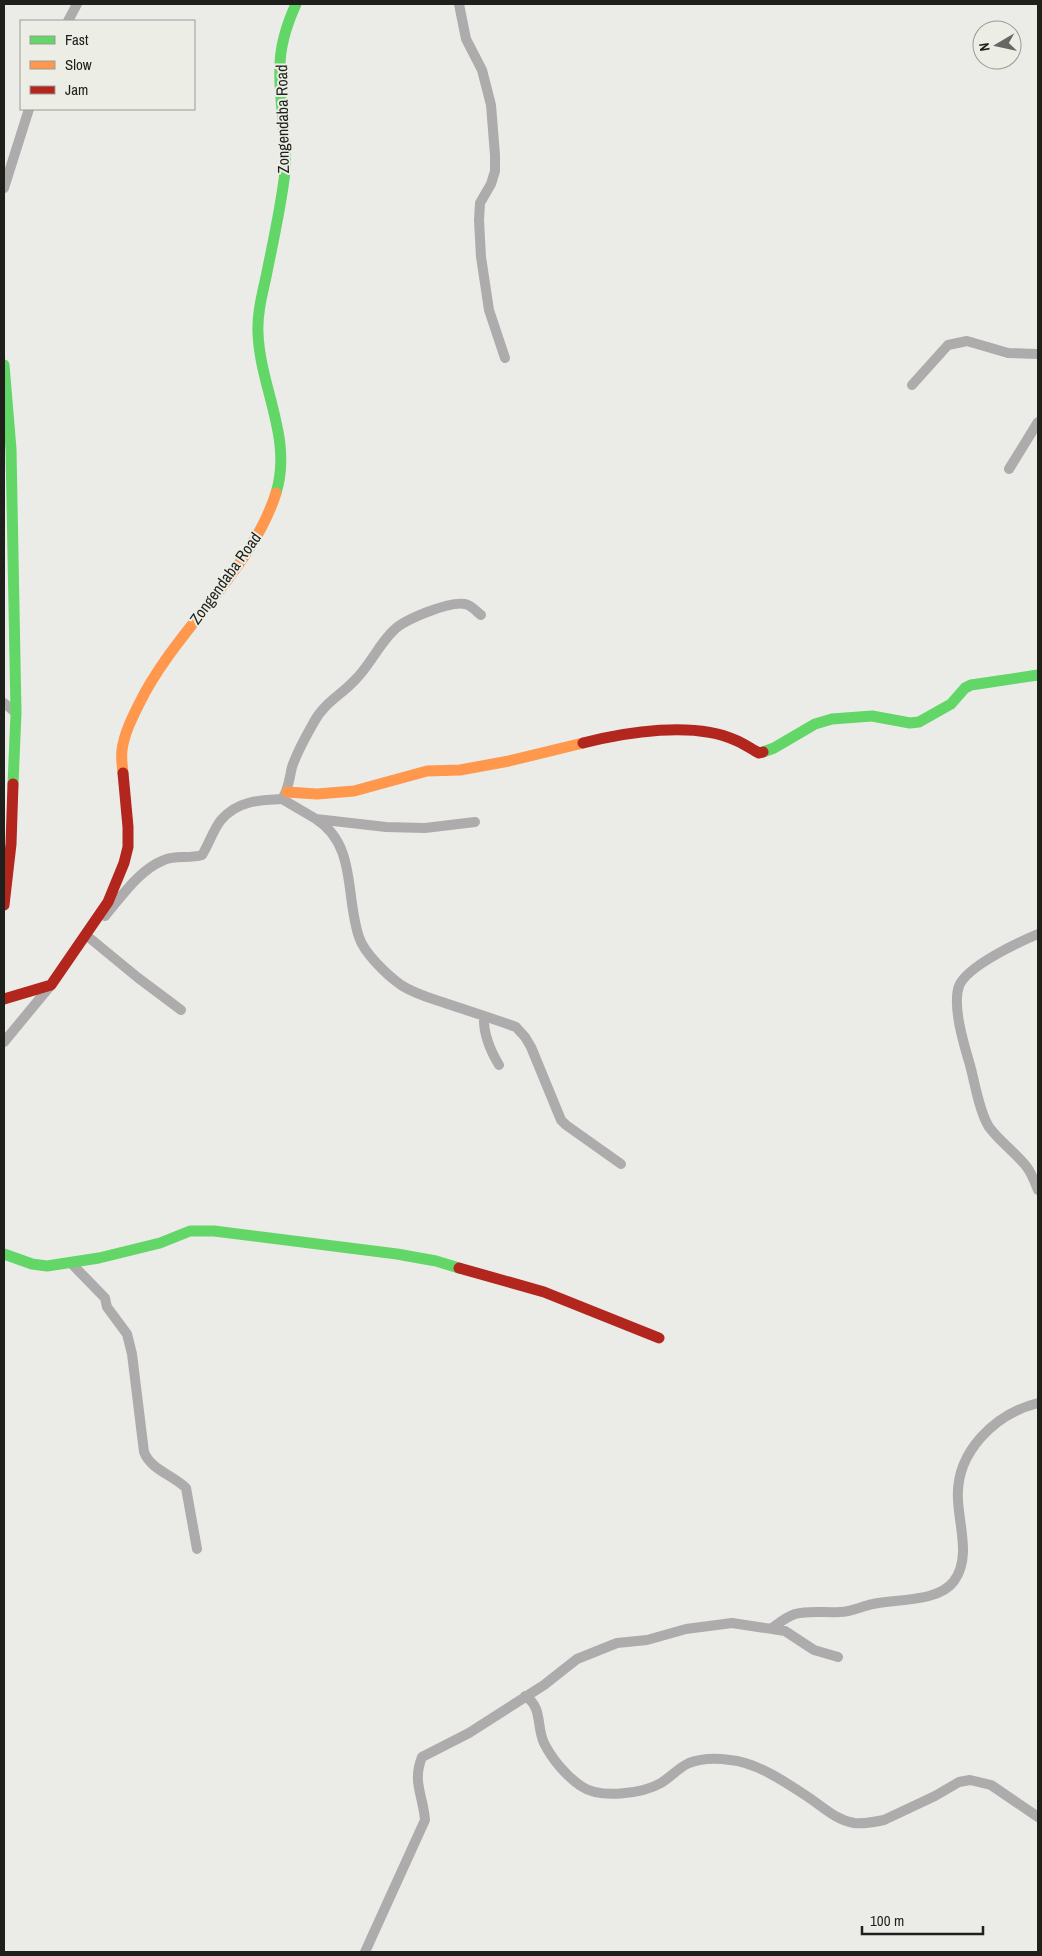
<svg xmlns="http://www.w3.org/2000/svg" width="1042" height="1956" viewBox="0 0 1042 1956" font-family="'Archivo Narrow',sans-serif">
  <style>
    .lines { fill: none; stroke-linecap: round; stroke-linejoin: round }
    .street { stroke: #adabac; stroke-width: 10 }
    .fast { stroke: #63d668; stroke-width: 11 }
    .slow { stroke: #ff974d; stroke-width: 11 }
    .jam { stroke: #b3261e; stroke-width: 11 }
    .labels { text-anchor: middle; stroke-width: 4; stroke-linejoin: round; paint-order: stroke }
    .street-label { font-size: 16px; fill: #1f1f1c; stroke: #eceee6 }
  </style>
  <rect width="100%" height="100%" fill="#ebece8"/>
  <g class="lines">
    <path class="street" d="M459 4 466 39 482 70 491 105 495 155V171L491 184 480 203 479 220 481 257 489 310 505 358
      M68 21 77 4
      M4 188 29 109
      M912 385 948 345 967 341 1008 353 1038 354
      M1009 469 1038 422
      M4 703 16 713
      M282 799 316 819 386 827 425 828 475 822
      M316 819C357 845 345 896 359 937 364 953 387 975 401 985 416 995 434 999 451 1005 472 1012 494 1019 516 1027L525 1037 531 1047 561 1120 566 1125 621 1164
      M105 916C122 896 139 870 164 860 175 855 189 859 202 855 209 844 213 830 221 820 237 801 259 800 282 799 289 789 289 779 292 767 297 752 306 736 314 722 323 704 341 695 354 681 370 666 378 645 394 630 405 619 450 601 465 604 471 605 476 611 481 615
      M1038 934C1019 942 967 966 959 986 952 1006 964 1045 970 1065 975 1083 979 1111 989 1127 1000 1142 1015 1152 1026 1166 1031 1172 1035 1182 1038 1190
      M86 935 137 977 181 1010
      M484 1016C483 1033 490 1050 499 1065
      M4 1042 51 985
      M71 1263 105 1298 107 1307 127 1334 132 1354 144 1452C151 1470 173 1475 186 1488L197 1549
      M772 1628C779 1623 786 1617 795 1614 810 1610 825 1613 840 1612 851 1612 862 1606 873 1604 897 1599 939 1602 954 1581 971 1558 959 1526 958 1500 955 1452 995 1414 1038 1403
      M525 1696C543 1707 536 1726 544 1743 552 1759 566 1776 581 1786 599 1799 642 1794 661 1783 671 1777 678 1768 689 1763 702 1758 717 1758 730 1760 757 1762 790 1785 811 1799 825 1809 837 1820 854 1823 864 1824 875 1822 884 1820L935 1796 959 1782 970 1780 991 1785 1038 1817
      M365 1952 425 1820C423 1795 412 1782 422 1757L469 1733 544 1685 577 1659 617 1643 647 1640 686 1629 732 1623 785 1631 814 1650 838 1657"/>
    <path class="fast" d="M4 365 11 449 16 713 13 784
      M276 493C293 438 260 388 258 333 257 314 262 295 266 277 273 242 281 207 285 172 288 137 278 101 280 66 280 44 287 24 296 4
      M763 752 774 748 815 724 832 719 872 716 910 723 919 722 951 704 965 688 971 685 1038 675
      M4 1254 32 1264 47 1266 99 1258 160 1243 190 1231H214L397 1254 436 1261 459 1268"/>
    <path class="slow" d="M123 773C122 765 121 758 122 750 124 734 132 718 139 704 175 630 252 570 276 493
      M287 792 317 794 354 791 427 771 460 770 509 761 583 743"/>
    <path class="jam" d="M583 743C626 732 694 721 735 740 743 743 751 749 759 753L763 752
      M4 905 11 844 13 784
      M4 999 51 985 108 902 124 863 128 847V827L123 773
      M459 1268 544 1292 659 1338"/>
  </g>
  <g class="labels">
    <g class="street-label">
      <text transform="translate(282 119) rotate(-91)" y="6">Zongendaba Road</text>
      <text transform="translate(225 578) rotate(-54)" y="6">Zongendaba Road</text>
    </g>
  </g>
  <rect width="1042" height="1956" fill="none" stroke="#1f1f1c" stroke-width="10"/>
  <rect x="20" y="20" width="175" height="90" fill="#eceee6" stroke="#9a9b95"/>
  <rect x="30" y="36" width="25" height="8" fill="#63d668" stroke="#9a9b95"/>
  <text x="65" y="45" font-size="15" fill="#1f1f1c">Fast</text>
  <rect x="30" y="61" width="25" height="8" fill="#ff974d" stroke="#9a9b95"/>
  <text x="65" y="70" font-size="15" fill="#1f1f1c">Slow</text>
  <rect x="30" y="86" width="25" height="8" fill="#b3261e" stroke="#9a9b95"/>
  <text x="65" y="95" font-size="15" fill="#1f1f1c">Jam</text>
  <g transform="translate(997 45) rotate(261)"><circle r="24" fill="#eceee6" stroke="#9a9b95"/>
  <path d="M0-4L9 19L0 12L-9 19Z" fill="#666763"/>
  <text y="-8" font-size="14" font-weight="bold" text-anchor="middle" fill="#1f1f1c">N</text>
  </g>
  <path d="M862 1926v8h121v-8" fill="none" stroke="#1f1f1c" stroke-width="2.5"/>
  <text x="870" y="1926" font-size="15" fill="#1f1f1c" stroke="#eceee6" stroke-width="4" paint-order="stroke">100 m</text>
</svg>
